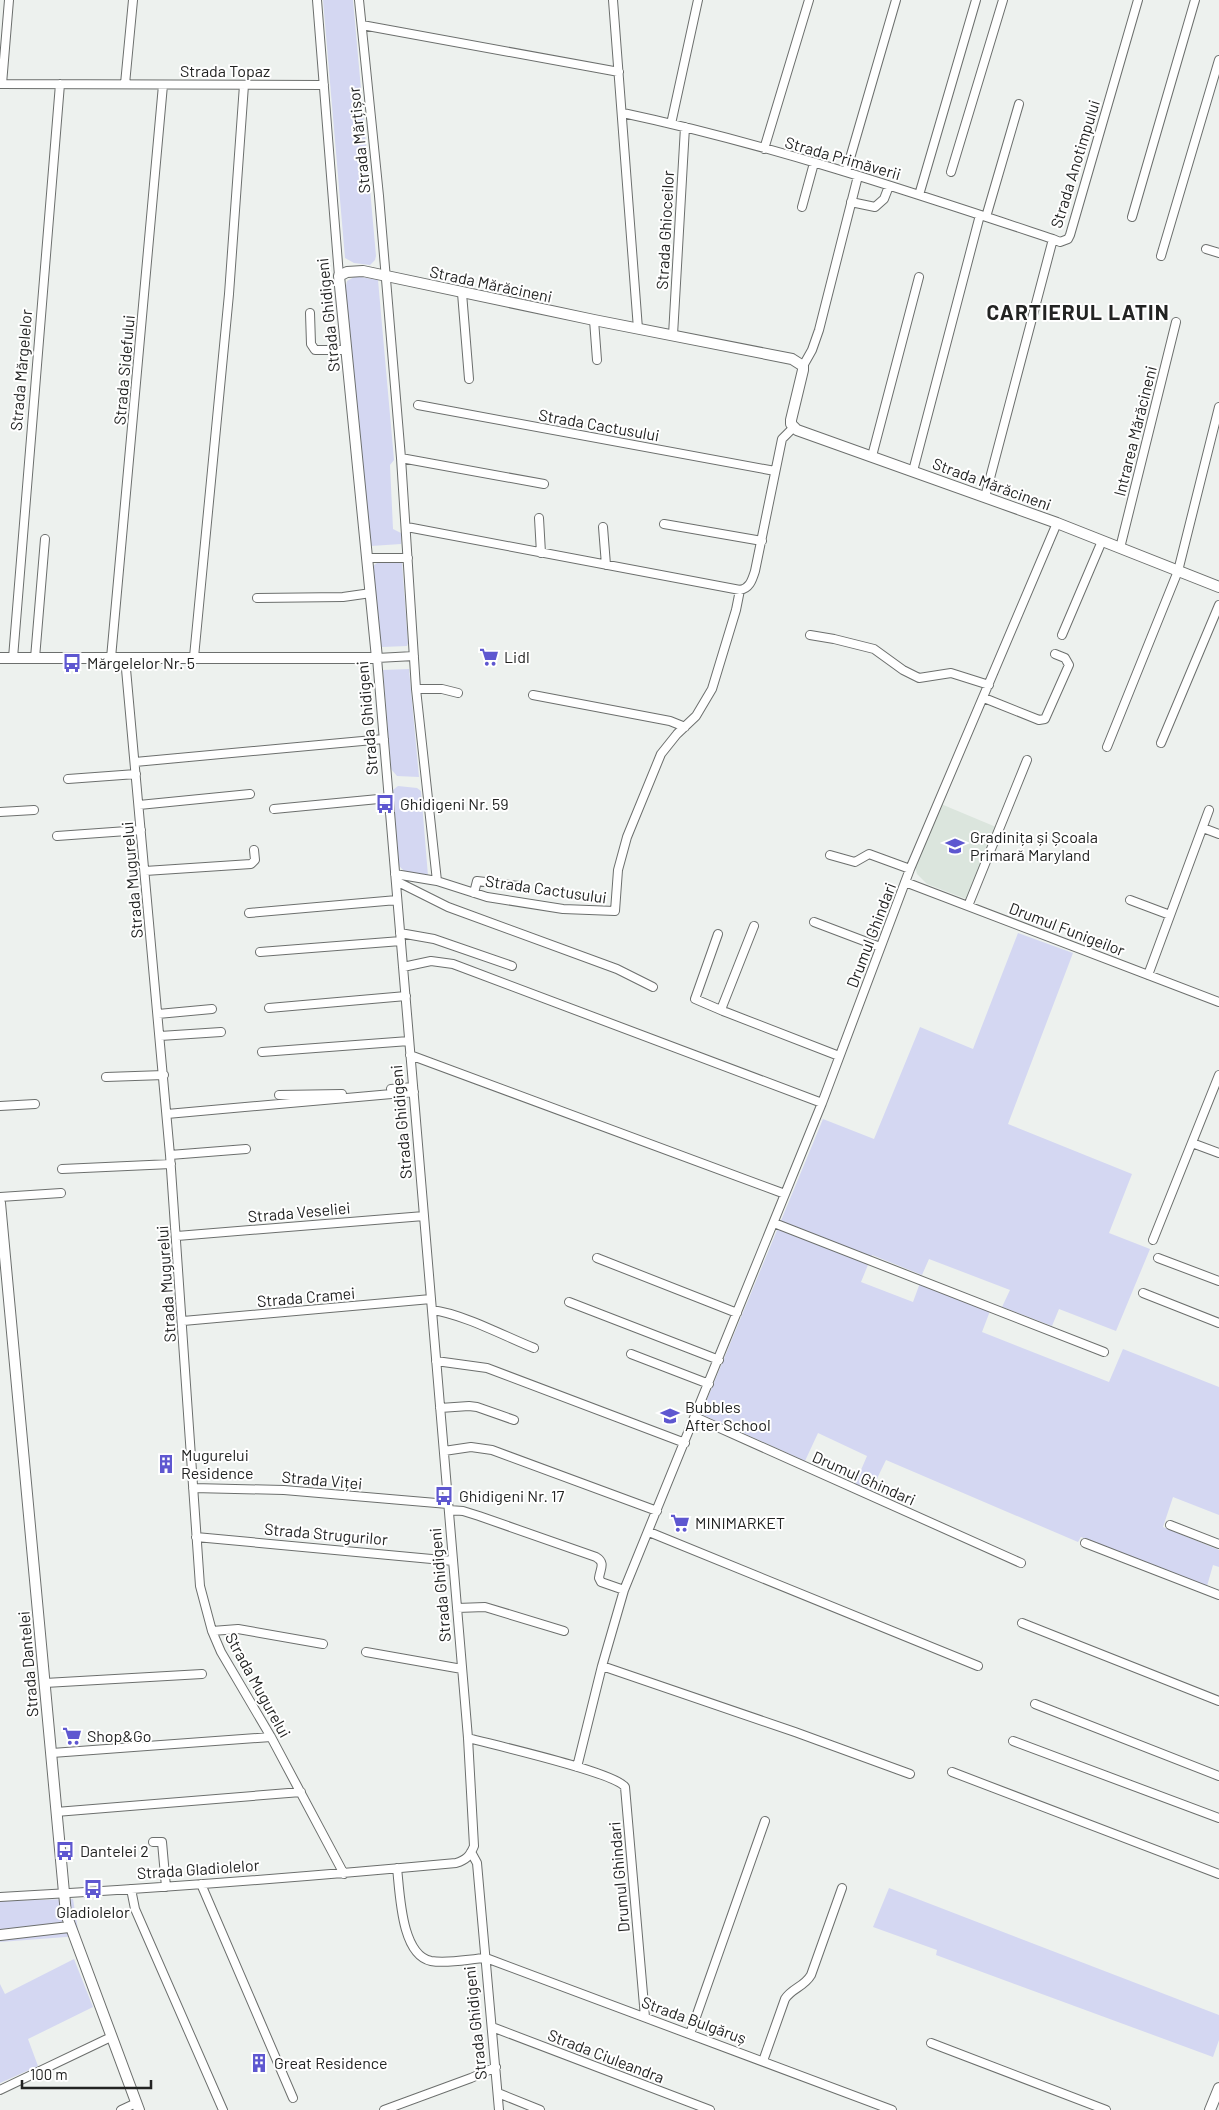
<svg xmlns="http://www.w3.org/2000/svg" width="1219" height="2110" viewBox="0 0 1219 2110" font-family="Barlow,sans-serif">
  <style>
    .built { fill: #dbe5dd }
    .green { fill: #d4d7f2 }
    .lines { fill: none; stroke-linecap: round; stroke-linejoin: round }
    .street-casing { stroke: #6c6f6d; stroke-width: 10 }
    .secondary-casing { stroke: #6c6f6d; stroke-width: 12 }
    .street { stroke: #fff; stroke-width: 8 }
    .secondary { stroke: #fff; stroke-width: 10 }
    .labels { text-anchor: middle; stroke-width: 4; stroke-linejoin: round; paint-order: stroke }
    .street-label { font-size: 16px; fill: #222322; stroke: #fff }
    .poi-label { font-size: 16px; fill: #222322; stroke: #fff; text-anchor: start }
    .district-label { font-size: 21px; font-weight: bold; letter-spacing: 1px; fill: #222322; stroke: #fff }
  </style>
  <rect width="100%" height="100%" fill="#edf1ee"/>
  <path class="built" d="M941 804 996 827 966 899 927 884 917 874 915 866Z"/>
  <path class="green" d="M323 0H353L376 256 375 260 370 265 354 263 345 258Z
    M356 276 378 280 394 460 390 465 393 529 401 533V544L371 546 345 290 347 281Z
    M402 562 408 643 407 646 382 647 380 644 373 566 377 563Z
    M409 669 419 777 397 776 391 769 383 670Z
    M398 786 417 788 421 791 428 876C418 874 404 875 399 865L393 790Z
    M1018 933 1073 953 1008 1124 1132 1174 1109 1233 1150 1249 1116 1331 1059 1309 1052 1326 1002 1307 1010 1290 929 1259 922 1275 872 1255 861 1282 913 1302 920 1283 990 1311 982 1332 1109 1382 1123 1349 1219 1387V1515L1173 1497 1163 1527 1219 1550V1567L1213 1565 1207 1586 1081 1537 1078 1542 886 1460 871 1491 855 1484 867 1456 818 1433 805 1461 701 1414 823 1119 874 1139 920 1027 973 1049Z
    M889 1888 1219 2015V2040L1213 2057 936 1955 937 1950 873 1927Z
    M73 1899 79 1936 0 1942V1901Z
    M74 1959 93 2007 28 2039 38 2066 0 2083V1984L5 1994Z"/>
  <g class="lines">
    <g class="street-casing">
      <path id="street" d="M317 0 339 276
        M359 0 379 196 401 458 416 689 437 881
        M613 0 638 329
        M362 25 619 72
        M0 84 324 85
        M2 84 9 0
        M125 84 133 0
        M623 113C769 144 911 192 1053 239
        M671 124 698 0
        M764 149 809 0
        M846 172 896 0
        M951 172 1003 0
        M919 195 976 0
        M851 202 875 207 884 199 889 186
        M802 207 814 163
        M986 217 1019 104
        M1132 217 1195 0
        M1206 249 1219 253
        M1161 256 1219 60
        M462 293 469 379
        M310 313 311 344 315 350H347
        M594 320 597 360
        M673 335 685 127
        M803 366 812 350 819 330 858 176
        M418 405 775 471
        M872 456 919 277
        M401 458 544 484
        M913 471 980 215
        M985 497 1053 239 1060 242 1068 239 1070 235 1138 0
        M539 518 541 553
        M664 524 762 541
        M407 527 740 590C750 588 752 580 755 571L782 439 793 428
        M603 527 606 565
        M1120 548 1176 322
        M368 558H408
        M257 598 343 597 371 593
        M810 635 834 639 874 649 903 670 919 678 951 673 989 685
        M1062 635 1102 541
        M194 657 229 294 244 85
        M13 658 60 84
        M35 658 45 539
        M111 658 163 85
        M125 658 170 1155 200 1586 212 1631 221 1652 271 1737 344 1874
        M416 689H442L458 693
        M533 695 670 721 685 727
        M984 698 1039 720 1045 719 1069 665 1065 658 1055 654
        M1161 743 1219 605
        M1107 747 1178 571 1219 407
        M135 762 384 739
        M68 779 136 774
        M139 805 250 794
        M274 809 389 798
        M0 812 34 810
        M1203 828 1219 834
        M57 836 141 830
        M830 855 855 862 869 854 910 869
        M145 871 251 864 255 860 254 850
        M395 874 437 881 487 897 563 909 615 911 618 870 627 837 661 754 677 734 696 716 712 689 736 610 740 590
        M396 881 448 907 617 969 653 987
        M905 882 1219 1002
        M474 893 477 881 519 886
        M1130 900 1170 915
        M968 906 1027 760
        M249 913 397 900
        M814 922 880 947
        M754 926 722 1007 723 1011 839 1056
        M400 933 434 939 512 966
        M718 934 695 999 723 1011
        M260 952 401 941
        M403 967 431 961 453 964 822 1103
        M1148 975 1209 810
        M269 1008 406 996
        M158 1014 212 1009
        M160 1036 221 1032
        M262 1052 409 1041
        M410 1055 785 1194
        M106 1077 164 1075
        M391 1089 413 1087
        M279 1095 342 1094
        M0 1106 35 1104
        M167 1114 414 1092
        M1192 1143 1219 1153
        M170 1155 246 1149
        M62 1169 171 1164
        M0 1197 61 1193
        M774 1223 1104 1352
        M177 1236 424 1216
        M1153 1240 1219 1075
        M597 1258 737 1313
        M1158 1258 1219 1281
        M1143 1293 1219 1323
        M569 1302 719 1360
        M432 1310C463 1314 504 1336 534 1348
        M183 1321 431 1299
        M631 1354 709 1384
        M436 1361 487 1368 685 1443
        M440 1408 469 1406 477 1407 514 1420
        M695 1417 1021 1563
        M444 1451 471 1447 492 1450 657 1511
        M193 1488 284 1490 448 1504
        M449 1510 463 1511 479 1516 596 1557C606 1563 600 1569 599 1578L601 1582 624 1590
        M1170 1525 1219 1544
        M649 1532 978 1666
        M196 1537 453 1561
        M1085 1543 1219 1595
        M457 1608 485 1607 564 1631
        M1022 1623 1219 1701
        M212 1631 238 1629 323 1644
        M366 1652 462 1669
        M602 1666 795 1732 910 1774
        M45 1683 202 1674
        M1035 1704 1219 1776
        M468 1738C494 1745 614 1772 625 1787L645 2017
        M1013 1741 1219 1818
        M52 1753 271 1737
        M577 1767 602 1666 624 1590 822 1103 910 869 1057 523
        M952 1772 1219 1874
        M56 1812 301 1792
        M153 1842H162L166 1887
        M471 1852 477 1863 499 2110
        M397 1868C400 1893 401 1955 431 1961 448 1964 469 1959 486 1958L892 2110
        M201 1884 293 2098
        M131 1889 135 1909 223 2110
        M0 1897C152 1889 304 1877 456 1863 466 1860 470 1856 474 1846L468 1738 377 658 414 656
        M492 2027 710 2110
        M690 2034 765 1821
        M931 2043 1106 2110
        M763 2061 785 1999C792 1988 804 1987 811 1975L842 1888
        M0 2090 111 2037
        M498 2093 540 2110
        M121 2110 136 2103
        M384 2110 471 2078 496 2067"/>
    </g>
    <g class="secondary-casing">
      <path id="secondary" d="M0 658H377L339 276 347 272 363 271 594 320 792 359 803 366V370L791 420V424L797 430 1057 523 1219 587
        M0 1203 66 1914 139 2110
        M0 1935 69 1927
        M1210 2110 1219 2088"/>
    </g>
    <use href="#street" class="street"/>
    <use href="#secondary" class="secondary"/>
  </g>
  <defs>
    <g id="supermarket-bare" transform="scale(1.5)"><path d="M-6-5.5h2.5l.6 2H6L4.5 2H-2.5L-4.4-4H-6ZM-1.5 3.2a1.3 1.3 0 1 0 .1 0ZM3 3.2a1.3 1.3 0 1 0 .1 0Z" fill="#5e57d0" stroke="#fff" stroke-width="2.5" paint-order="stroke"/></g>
    <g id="bus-bare" transform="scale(1.5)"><path d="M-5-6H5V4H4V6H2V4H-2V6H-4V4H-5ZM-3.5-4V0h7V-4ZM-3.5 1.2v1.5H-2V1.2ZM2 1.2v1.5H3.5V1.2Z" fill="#5e57d0" stroke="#fff" stroke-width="2.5" paint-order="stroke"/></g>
    <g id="school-bare" transform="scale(1.5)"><path d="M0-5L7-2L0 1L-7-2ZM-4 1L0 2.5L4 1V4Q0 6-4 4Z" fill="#5e57d0" stroke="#fff" stroke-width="2.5" paint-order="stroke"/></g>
    <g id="building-bare" transform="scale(1.5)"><path d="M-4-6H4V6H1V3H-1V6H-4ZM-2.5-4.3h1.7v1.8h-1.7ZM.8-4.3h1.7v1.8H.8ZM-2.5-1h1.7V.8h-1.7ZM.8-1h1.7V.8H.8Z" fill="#5e57d0" stroke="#fff" stroke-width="2.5" paint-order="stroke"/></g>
  </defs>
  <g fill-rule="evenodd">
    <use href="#supermarket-bare" x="489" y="657"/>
    <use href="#bus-bare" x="72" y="663"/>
    <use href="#bus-bare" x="385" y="804"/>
    <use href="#school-bare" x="955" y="846"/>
    <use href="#school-bare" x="670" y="1416"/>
    <use href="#building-bare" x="166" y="1464"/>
    <use href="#bus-bare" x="444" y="1496"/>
    <use href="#supermarket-bare" x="680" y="1523"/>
    <use href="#supermarket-bare" x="72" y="1736"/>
    <use href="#bus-bare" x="65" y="1851"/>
    <use href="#bus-bare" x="93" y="1889"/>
    <use href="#building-bare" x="259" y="2063"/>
  </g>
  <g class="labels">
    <g class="street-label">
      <text x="225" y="77">Strada Topaz</text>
      <text transform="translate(359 140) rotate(-96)" y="6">Strada Mărțișor</text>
      <text transform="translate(843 158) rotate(16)" y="6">Strada Primăverii</text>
      <text transform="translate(1075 164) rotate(-73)" y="6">Strada Anotimpului</text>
      <text transform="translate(665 230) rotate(-87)" y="6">Strada Ghioceilor</text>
      <text transform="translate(491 284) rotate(12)" y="6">Strada Mărăcineni</text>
      <text transform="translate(328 315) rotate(-96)" y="6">Strada Ghidigeni</text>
      <text transform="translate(21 370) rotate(-85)" y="6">Strada Mărgelelor</text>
      <text transform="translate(124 370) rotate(-85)" y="6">Strada Sidefului</text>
      <text transform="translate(599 425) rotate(10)" y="6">Strada Cactusului</text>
      <text transform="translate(1135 431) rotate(-76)" y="6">Intrarea Mărăcineni</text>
      <text transform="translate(992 484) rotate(20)" y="6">Strada Mărăcineni</text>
      <text transform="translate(367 718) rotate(-95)" y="6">Strada Ghidigeni</text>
      <text transform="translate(132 880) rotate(-95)" y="6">Strada Mugurelui</text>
      <text transform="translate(546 889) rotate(8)" y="6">Strada Cactusului</text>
      <text transform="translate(1067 929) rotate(21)" y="6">Drumul Funigeilor</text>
      <text transform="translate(871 935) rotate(-69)" y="6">Drumul Ghindari</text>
      <text transform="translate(401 1122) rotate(-95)" y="6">Strada Ghidigeni</text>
      <text transform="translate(299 1212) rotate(-5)" y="6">Strada Veseliei</text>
      <text transform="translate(166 1284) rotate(-94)" y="6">Strada Mugurelui</text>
      <text transform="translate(306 1297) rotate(-5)" y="6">Strada Cramei</text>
      <text transform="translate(864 1478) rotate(24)" y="6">Drumul Ghindari</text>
      <text transform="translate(322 1480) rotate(5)" y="6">Strada Viței</text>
      <text transform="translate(326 1534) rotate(5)" y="6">Strada Strugurilor</text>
      <text transform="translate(440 1585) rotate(-95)" y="6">Strada Ghidigeni</text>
      <text transform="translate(28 1664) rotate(-95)" y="6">Strada Dantelei</text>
      <text transform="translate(258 1685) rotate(61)" y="6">Strada Mugurelui</text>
      <text transform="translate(198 1869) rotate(-4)" y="6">Strada Gladiolelor</text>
      <text transform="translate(619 1877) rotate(-95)" y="6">Drumul Ghindari</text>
      <text transform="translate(694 2020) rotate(20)" y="6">Strada Bulgăruș</text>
      <text transform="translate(475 2023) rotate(-96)" y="6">Strada Ghidigeni</text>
      <text transform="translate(606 2056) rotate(21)" y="6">Strada Ciuleandra</text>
    </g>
    <g class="poi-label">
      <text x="504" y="663">Lidl</text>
      <text x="87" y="669">Mărgelelor Nr. 5</text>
      <text x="400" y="810">Ghidigeni Nr. 59</text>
      <text x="970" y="843">Gradinița și Școala<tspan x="970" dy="18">Primară Maryland</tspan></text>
      <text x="685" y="1413">Bubbles<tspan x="685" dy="18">After School</tspan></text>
      <text x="181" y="1461">Mugurelui<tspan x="181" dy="18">Residence</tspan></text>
      <text x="459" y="1502">Ghidigeni Nr. 17</text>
      <text x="695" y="1529">MINIMARKET</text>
      <text x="87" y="1742">Shop&amp;Go</text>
      <text x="80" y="1857">Dantelei 2</text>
      <text x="93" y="1918" text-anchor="middle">Gladiolelor</text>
      <text x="274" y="2069">Great Residence</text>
    </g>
    <g class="district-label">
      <text x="1078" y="320">CARTIERUL LATIN</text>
    </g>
  </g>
  <path d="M22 2080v8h129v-8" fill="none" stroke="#222322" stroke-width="2.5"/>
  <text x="30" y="2080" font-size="15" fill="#222322" stroke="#ffffff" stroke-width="4" paint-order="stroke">100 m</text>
</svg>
